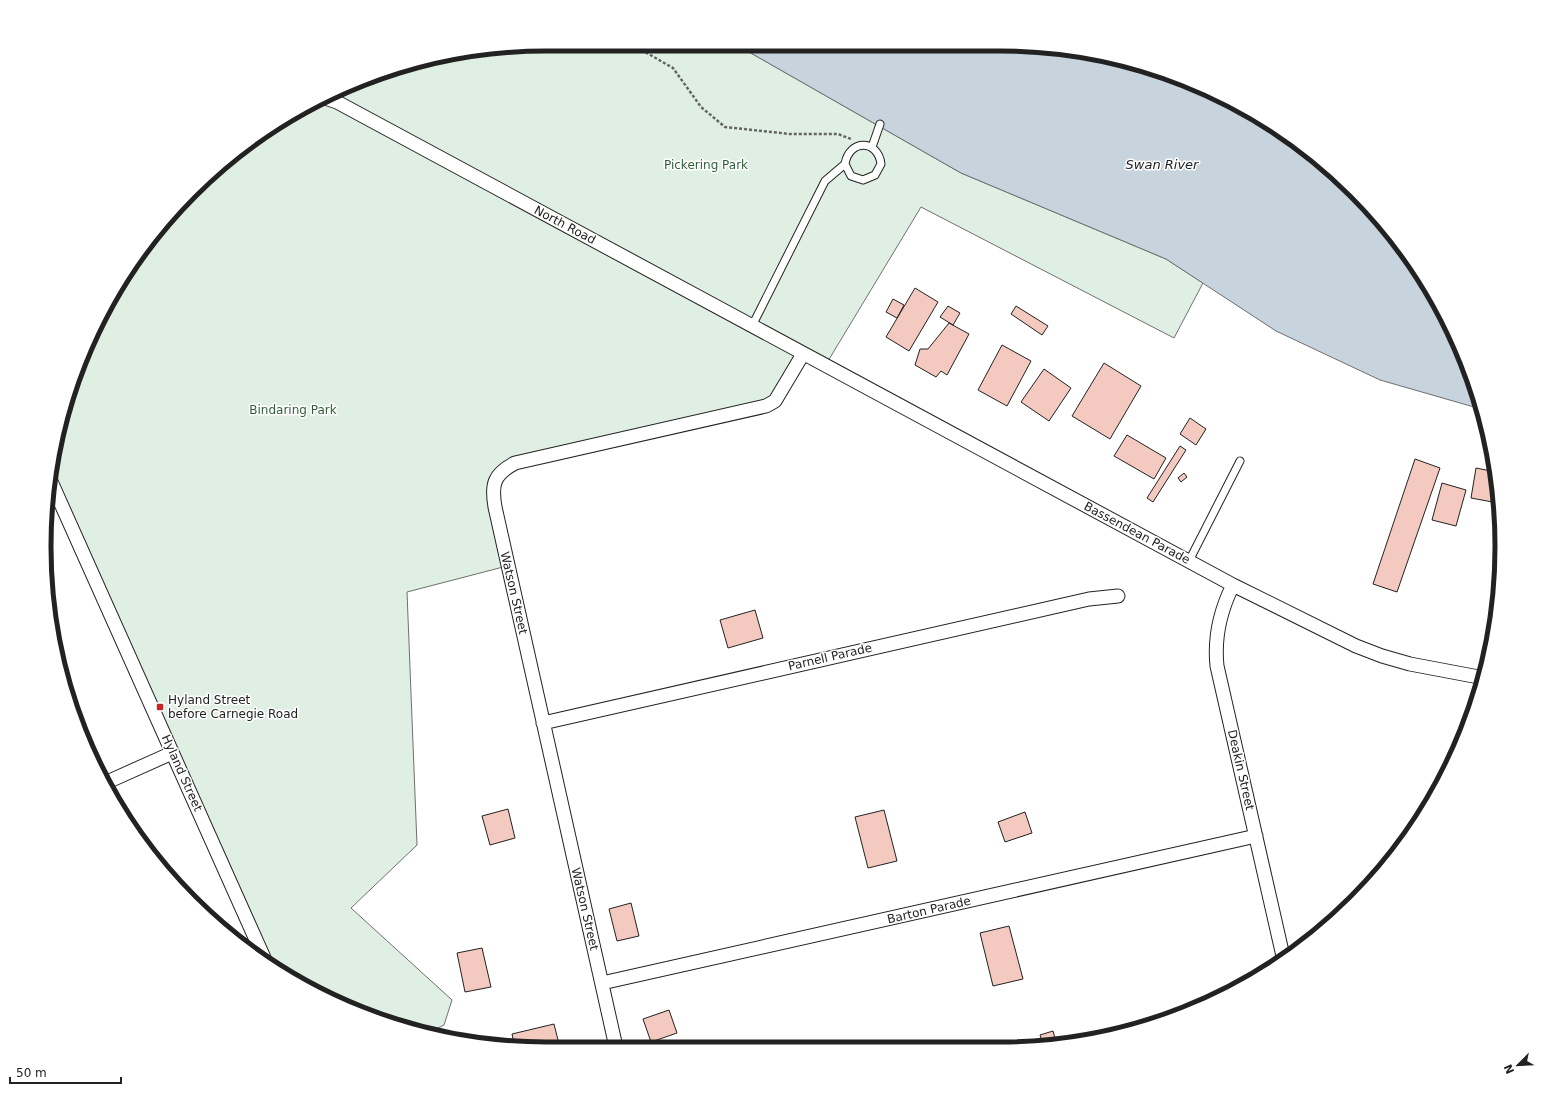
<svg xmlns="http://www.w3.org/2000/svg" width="1546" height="1093" viewBox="0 0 1546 1093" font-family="'DejaVu Sans',sans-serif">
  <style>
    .green { fill: #e0efe3; stroke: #6f6f6f }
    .water { fill: #c7d3dd; stroke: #6f6f6f }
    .building { fill: #f3c9c0; stroke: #222 }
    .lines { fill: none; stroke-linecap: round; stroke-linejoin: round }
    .lane-casing { stroke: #222; stroke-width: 9 }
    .street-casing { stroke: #222; stroke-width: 15 }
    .path { stroke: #646464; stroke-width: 2.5; stroke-dasharray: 3 2; stroke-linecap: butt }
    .lane { stroke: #fff; stroke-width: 7 }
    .street { stroke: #fff; stroke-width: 13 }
    .poi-dot { fill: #c62828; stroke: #fff; stroke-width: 1.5 }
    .labels { text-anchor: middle; stroke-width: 3; stroke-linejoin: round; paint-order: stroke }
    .park-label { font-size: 12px; fill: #2f5e38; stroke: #fff }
    .street-label { font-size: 12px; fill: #222; stroke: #fff }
    .poi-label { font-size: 12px; fill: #222; stroke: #fff; text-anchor: start }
    .water-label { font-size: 13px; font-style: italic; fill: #222; stroke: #fff }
    .rim { fill: none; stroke: #222; stroke-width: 5 }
  </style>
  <rect width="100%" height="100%" fill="#fff"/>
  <path class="green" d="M547 44H735L961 173 1166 259 1203 283 1174 338 921 207 825 366 803 354 775 401 515 463 495 481 507 566 407 592 417 845 351 908 452 1000 444 1025 426 1034 417 1032 324 997 265 960 49 477 82 354 111 295 169 215 268 129 325 98 337 101 343 88 354 82 416 61Z"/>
  <path class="water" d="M735 44H1000L1098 54 1192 82 1251 111 1306 148 1377 215 1435 295 1475 385 1481 409 1380 380 1276 331 1166 259 961 173Z"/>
  <path class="building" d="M915 288 938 302 909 351 886 337Z
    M893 299 904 305 897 318 886 312Z
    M948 306 960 313 953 325 940 317Z
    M1016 306 1048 326 1042 335 1011 314Z
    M949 323 969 334 947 375 941 371 936 377 915 365 920 349H928Z
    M1002 345 1031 361 1007 406 978 390Z
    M1104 363 1141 386 1110 439 1072 416Z
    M1044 369 1071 388 1049 421 1021 402Z
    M1190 418 1206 429 1196 445 1180 434Z
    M1127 435 1166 458 1154 479 1114 456Z
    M1180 446 1186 450 1153 502 1147 498Z
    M1415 459 1440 468 1397 592 1373 584Z
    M1476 468 1496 472 1498 503 1471 498Z
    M1184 473 1187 477 1181 482 1178 478Z
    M1442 483 1466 490 1456 526 1432 520Z
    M755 610 763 638 728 648 720 620Z
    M508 809 515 838 490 845 482 816Z
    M884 810 897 861 868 868 855 817Z
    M1025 812 1032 833 1005 842 998 822Z
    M631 903 639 936 617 941 609 909Z
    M1009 926 1023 979 993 986 980 933Z
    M482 948 491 987 465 992 457 953Z
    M669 1010 677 1033 651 1042 643 1019Z
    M554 1024 560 1048H515L512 1034Z
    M1053 1031 1057 1045H1043L1040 1035Z"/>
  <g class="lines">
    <g class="lane-casing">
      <path id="lane" d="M872 147 880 124
        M752 326 825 181 845 164C849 139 878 139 881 164L875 175 863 180 851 176 845 164
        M1189 561 1240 461"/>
    </g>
    <g class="street-casing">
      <path id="street" d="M325 98 337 102 1233 585 1356 646 1382 656 1410 664 1484 678
        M49 477 265 960
        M1233 585C1220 611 1214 637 1217 666L1283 956
        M543 723 1089 599 1118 596
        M105 783 172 753
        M602 983 1256 836
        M616 1047 495 507C491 484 494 474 515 463L766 406 775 401 803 354"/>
    </g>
    <path class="path" d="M622 44 647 53 673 68 701 107 725 127 790 134H838L851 139"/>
    <use href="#lane" class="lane"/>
    <use href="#street" class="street"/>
  </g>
  <rect class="poi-dot" x="156" y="703" width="8" height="8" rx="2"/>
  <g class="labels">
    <g class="park-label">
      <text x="706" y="169">Pickering Park</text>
      <text x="293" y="414">Bindaring Park</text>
    </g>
    <g class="street-label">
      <text transform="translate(565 225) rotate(28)" y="4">North Road</text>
      <text transform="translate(1137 533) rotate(28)" y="4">Bassendean Parade</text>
      <text transform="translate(514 593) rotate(77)" y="4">Watson Street</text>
      <text transform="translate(830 657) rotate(-13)" y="4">Parnell Parade</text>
      <text transform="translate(1241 770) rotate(77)" y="4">Deakin Street</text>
      <text transform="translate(182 773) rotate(66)" y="4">Hyland Street</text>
      <text transform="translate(585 909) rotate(77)" y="4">Watson Street</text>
      <text transform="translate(929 910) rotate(-13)" y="4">Barton Parade</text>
    </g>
    <g class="poi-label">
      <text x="168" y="704">Hyland Street<tspan x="168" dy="14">before Carnegie Road</tspan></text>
    </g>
    <g class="water-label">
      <text x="1162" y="169">Swan River</text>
    </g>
  </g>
  <path d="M0 0H1546V1093H0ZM546 51H1000A495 495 0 0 1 1495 546V547A495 495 0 0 1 1000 1042H546A495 495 0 0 1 51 547V546A495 495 0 0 1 546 51Z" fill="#fff" fill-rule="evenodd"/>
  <path class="rim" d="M546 51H1000A495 495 0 0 1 1495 546V547A495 495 0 0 1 1000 1042H546A495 495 0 0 1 51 547V546A495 495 0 0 1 546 51Z"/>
  <g transform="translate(1518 1065) rotate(246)" stroke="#ffffff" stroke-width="3" paint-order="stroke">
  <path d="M0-3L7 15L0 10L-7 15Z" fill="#222222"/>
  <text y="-6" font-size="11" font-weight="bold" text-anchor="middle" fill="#222222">N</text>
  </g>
  <path d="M10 1077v6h111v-6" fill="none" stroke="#222222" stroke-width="2"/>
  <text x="16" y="1077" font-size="12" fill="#222222" stroke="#ffffff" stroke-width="3" paint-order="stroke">50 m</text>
</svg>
